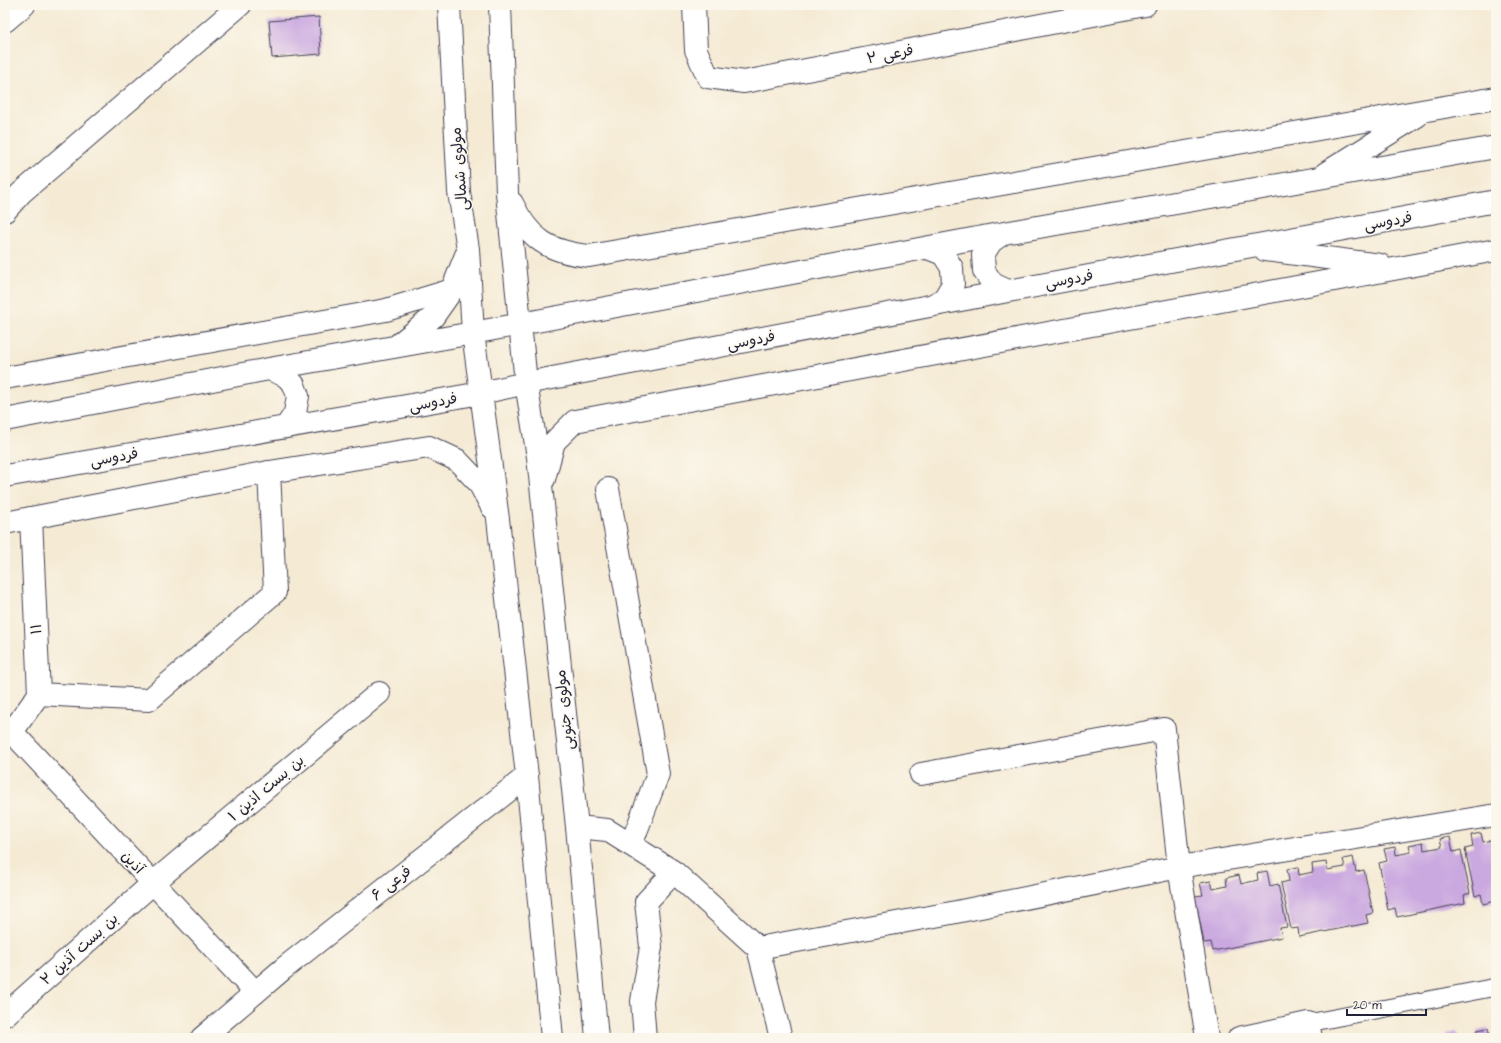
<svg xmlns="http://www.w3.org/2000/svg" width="1501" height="1043" font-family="'Architects Daughter','Playpen Sans Arabic',sans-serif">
<rect width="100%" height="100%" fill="#fbf7ec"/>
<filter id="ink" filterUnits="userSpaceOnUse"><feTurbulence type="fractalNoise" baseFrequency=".025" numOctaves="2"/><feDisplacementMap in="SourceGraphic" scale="8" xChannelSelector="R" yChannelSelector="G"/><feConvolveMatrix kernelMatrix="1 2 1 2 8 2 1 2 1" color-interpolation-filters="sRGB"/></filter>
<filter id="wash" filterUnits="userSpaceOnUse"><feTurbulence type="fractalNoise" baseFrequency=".012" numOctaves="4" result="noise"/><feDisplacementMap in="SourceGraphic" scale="16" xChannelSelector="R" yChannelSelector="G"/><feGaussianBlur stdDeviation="0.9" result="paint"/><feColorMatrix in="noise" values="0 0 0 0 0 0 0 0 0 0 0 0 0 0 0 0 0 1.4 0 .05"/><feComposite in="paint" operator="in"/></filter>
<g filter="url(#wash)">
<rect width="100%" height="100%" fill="#f5ebd5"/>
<g id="blocks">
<!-- building -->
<path fill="#caa8e0" d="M319,17L321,54L272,58L269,21Z
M1481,833L1483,842L1496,839V901L1483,904L1481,894L1475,896L1465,849L1473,847L1471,835Z
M1450,837L1453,852L1461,850L1470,893L1464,895L1465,903L1397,917L1395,908L1388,910L1379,863L1387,861L1384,849L1395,847L1396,855L1411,852L1409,845L1423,842L1424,850L1442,847L1440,839Z
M1353,857L1356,872L1364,870L1373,913L1366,915L1368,923L1299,937L1298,928L1291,929L1281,883L1289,881L1287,869L1298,867L1299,875L1313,872L1312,864L1326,862L1327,870L1345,867L1343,859Z
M1267,871L1270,886L1278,884L1287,927L1280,928L1282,937L1213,951L1211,942L1204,943L1195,896L1203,895L1200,883L1211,881L1213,889L1227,886L1226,878L1239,875L1241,884L1258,880L1257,873Z
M1488,1028L1490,1036L1496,1035V1038H1479L1477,1030Z
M1457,1032L1459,1038H1448L1447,1034Z"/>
</g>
</g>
<g filter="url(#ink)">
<use href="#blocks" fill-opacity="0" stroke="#424052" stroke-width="1"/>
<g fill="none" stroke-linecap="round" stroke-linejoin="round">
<defs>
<path id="pedestrian" d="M1308,1023L1496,987"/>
<path id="minor" d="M694,5L696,50L708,77L744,82L1145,5
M5,21L24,5
M5,211L21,193L240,5
M5,378L386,310L452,290
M608,489L658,774L631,845
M39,694L149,700L275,592L269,472
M12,732L255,992
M5,737L12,732L39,694L31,518
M921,774L1164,729L1179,867L1207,1038
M577,827L607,830L674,872L758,948L946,914L1179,867L1496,815
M758,948L781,1038
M5,1015L153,883L379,693
M202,1038L283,969L527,776
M645,1038L642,1001L651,947L646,902L674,872
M1239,1038L1308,1023L1311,1038"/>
<path id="tertiary" d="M449,5L459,192L468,249L473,333L498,519L527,776L552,1038
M500,5L507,193L526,383L538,457L577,827L597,1038
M1326,173L1417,116
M512,203C529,239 549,252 589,256L1496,98
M1004,233L991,242L983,255L984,271L993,284L1008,291
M928,248L943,254L952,268L953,284L944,299L931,306
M1265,250L1380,265
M399,344L433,317L452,290L466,255
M269,369L286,376L294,385L298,396L295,413L286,427
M5,420L269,369L473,333L1004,233L1496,147
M5,476L481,393L526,383L1008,291L1496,201
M544,479L554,442L575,421L1496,250
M5,523L269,472L429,447L457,460L479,483L492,507"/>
</defs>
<!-- pedestrian casing -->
<use href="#pedestrian" stroke="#424052" stroke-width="19"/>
<!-- minor casing -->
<use href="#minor" stroke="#424052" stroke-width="24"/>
<!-- tertiary casing -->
<use href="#tertiary" stroke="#424052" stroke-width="24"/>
<!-- pedestrian -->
<use href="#pedestrian" stroke="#fff" stroke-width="17"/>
<!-- minor -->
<use href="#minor" stroke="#fff" stroke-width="22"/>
<!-- tertiary -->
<use href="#tertiary" stroke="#fff" stroke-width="22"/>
</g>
</g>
<g text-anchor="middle" stroke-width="3" stroke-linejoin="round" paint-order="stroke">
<!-- street labels -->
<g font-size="15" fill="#22223b" stroke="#fbf7ec">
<text transform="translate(890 54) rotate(-11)" y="5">فرعی ۲</text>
<text transform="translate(459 169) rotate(-95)" y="5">مولوی شمالی</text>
<text transform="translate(1388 221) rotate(-10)" y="5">فردوسی</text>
<text transform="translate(1069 279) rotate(-10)" y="5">فردوسی</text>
<text transform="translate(751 340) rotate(-11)" y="5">فردوسی</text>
<text transform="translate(433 402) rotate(-10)" y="5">فردوسی</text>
<text transform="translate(114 457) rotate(-10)" y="5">فردوسی</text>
<text transform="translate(36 629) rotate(-93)" y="5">۱۱</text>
<text transform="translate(564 710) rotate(-96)" y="5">مولوی جنوبی</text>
<text transform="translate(266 788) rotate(-40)" y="5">بن بست اذین ۱</text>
<text transform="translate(133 862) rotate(47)" y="5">آذین</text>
<text transform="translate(391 883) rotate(-38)" y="5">فرعی ۶</text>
<text transform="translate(79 949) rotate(-42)" y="5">بن بست آذین ۲</text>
</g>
</g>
<!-- margin -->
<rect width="1501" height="1043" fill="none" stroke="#fbf7ec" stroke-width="20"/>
<!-- scale -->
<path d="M1347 1009v6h79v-6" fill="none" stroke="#22223b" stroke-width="2"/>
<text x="1353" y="1009" font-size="12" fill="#22223b" stroke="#fbf7ec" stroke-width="3" paint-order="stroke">20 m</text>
</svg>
